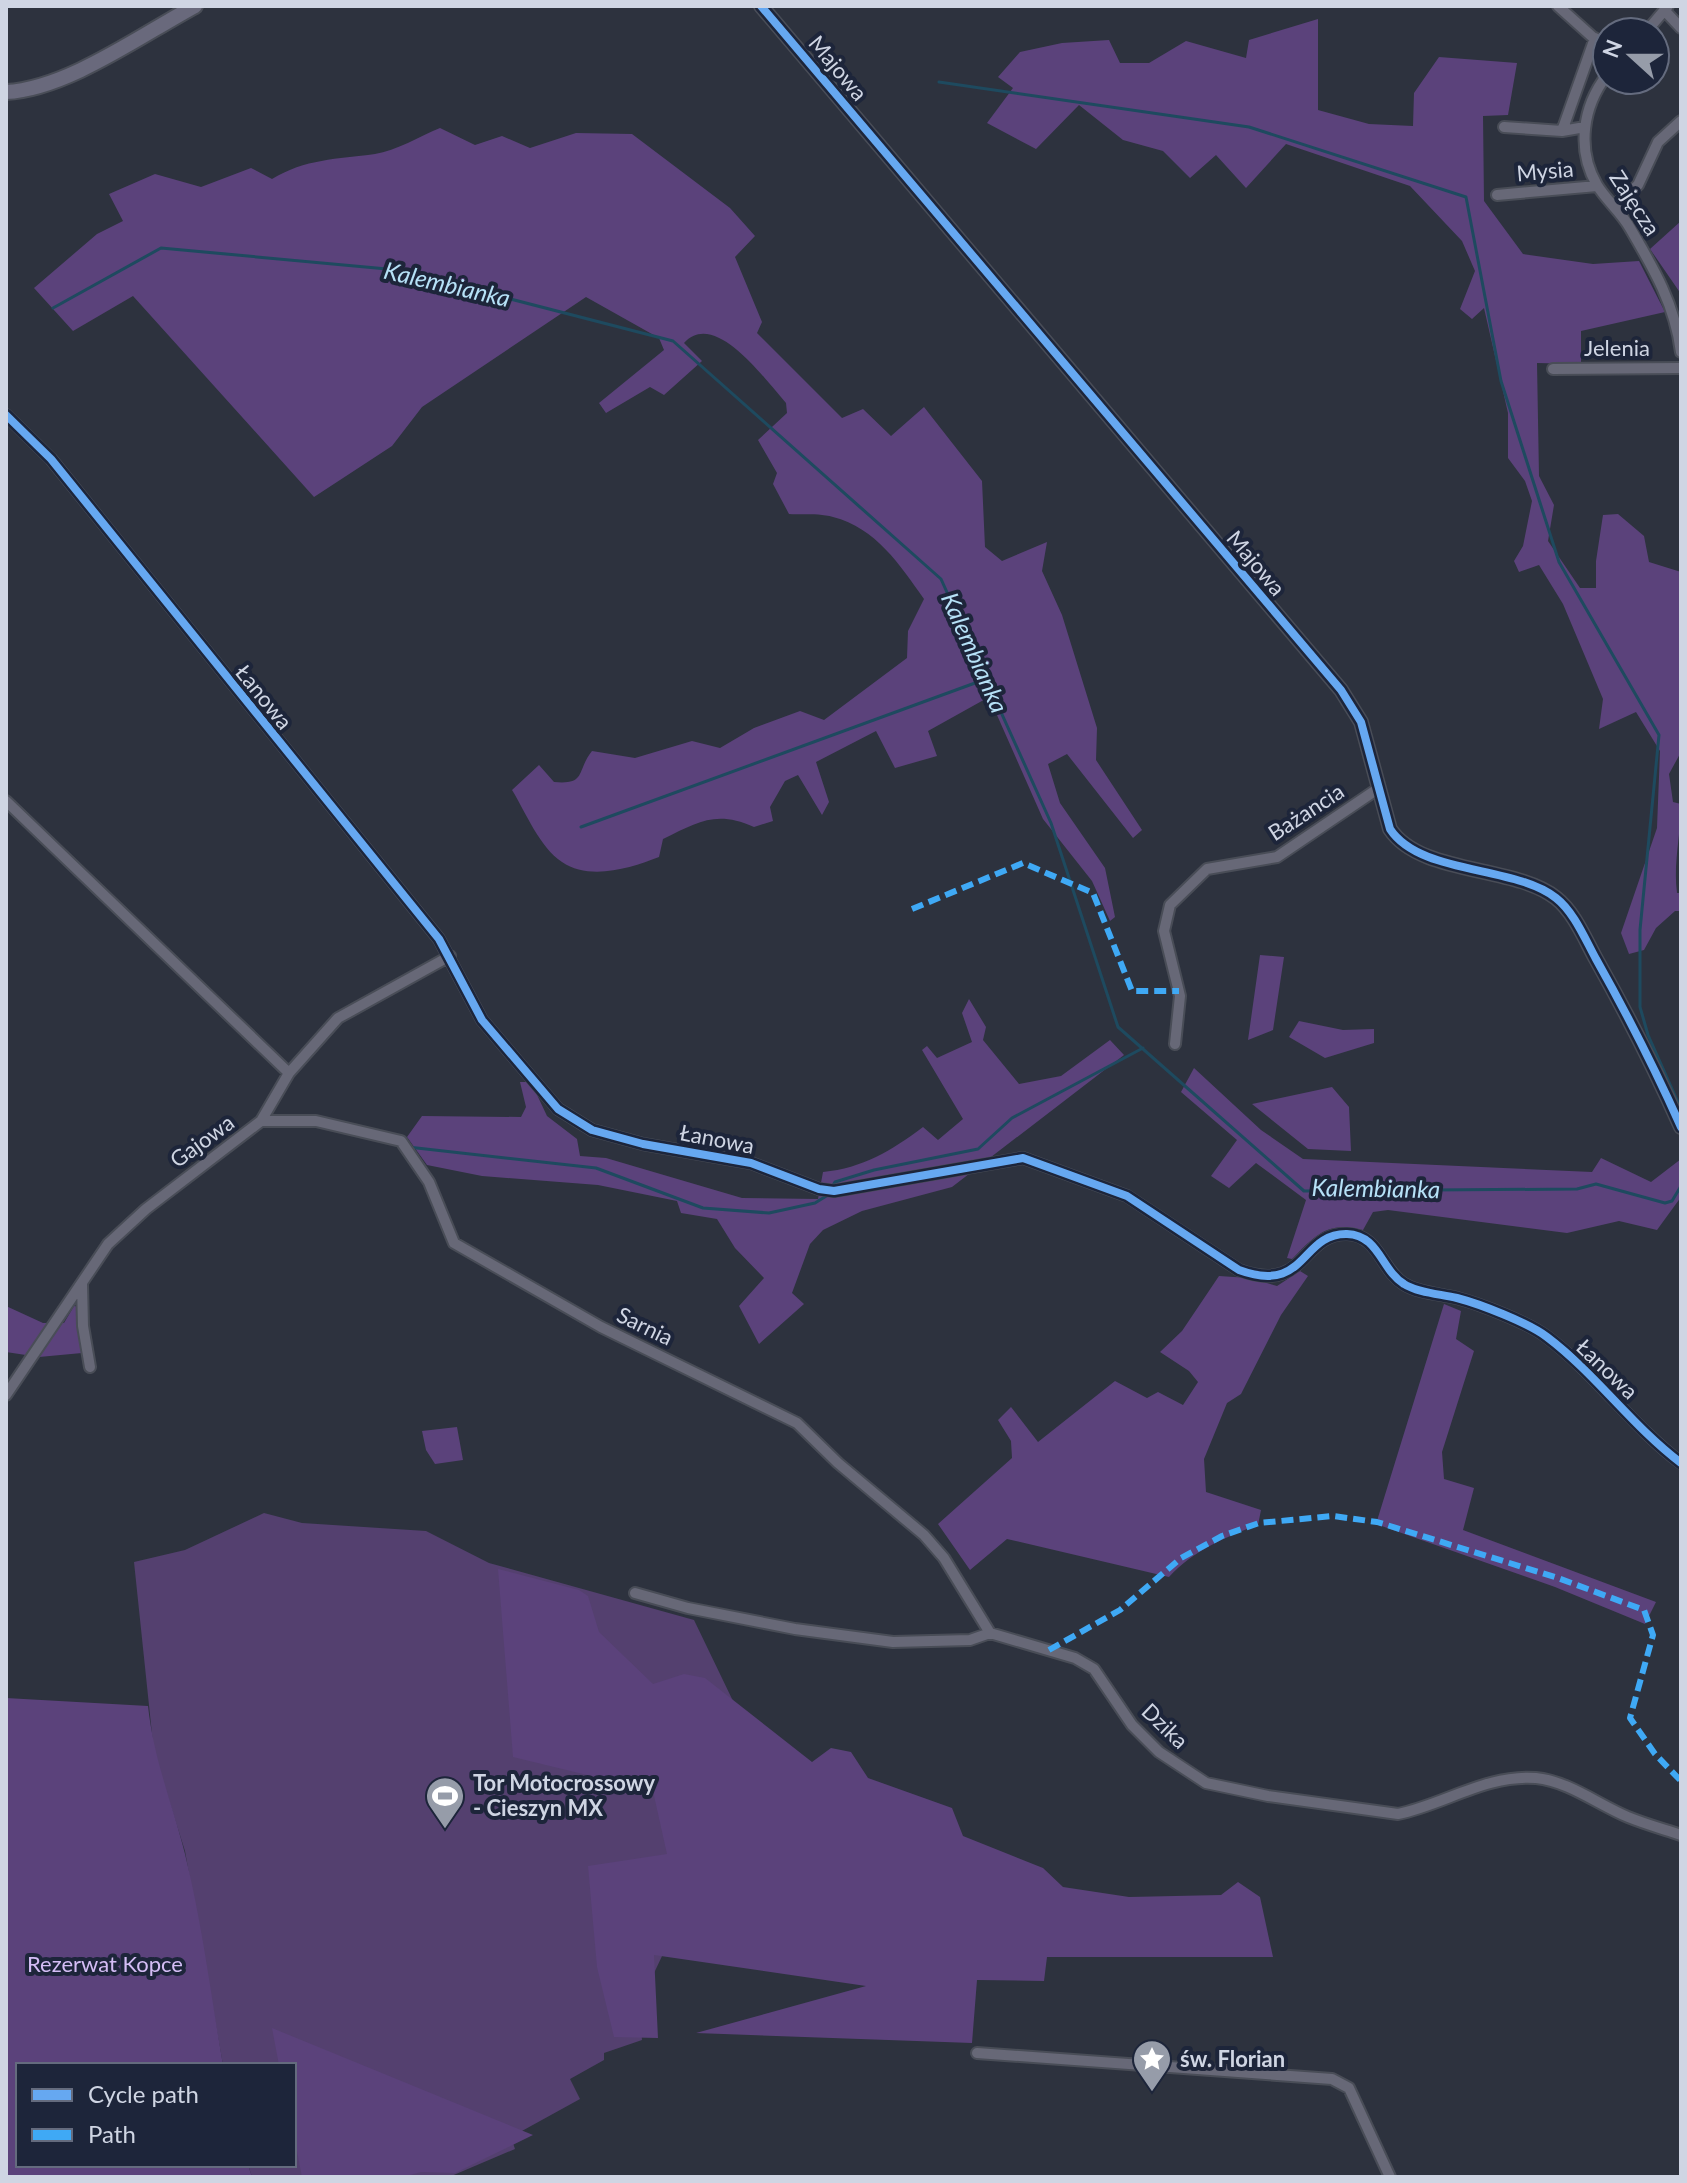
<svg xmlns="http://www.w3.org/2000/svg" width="1687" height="2183" font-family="Lato,sans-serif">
<rect width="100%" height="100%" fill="#2d323e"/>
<!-- green -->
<path fill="#54406f" d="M264,1513L302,1523L426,1531L489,1563L694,1620L746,1728L663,1954L639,2005L642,2040L604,2053V2060L570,2079L580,2099L511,2137L515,2149L449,2177H252L248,2165H294V2065H223L185,1851L154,1753L134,1562L185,1550Z"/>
<!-- forest -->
<path fill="#5b427b" d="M1318,19V110L1369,124L1413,126L1414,93L1439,57L1517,63L1508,115L1483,116L1484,201L1523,254L1593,264L1639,261L1665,312L1581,331V364L1537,363L1539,476L1554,505L1548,541L1580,588H1596V561L1603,515L1618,514L1644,536L1649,562L1681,572V752L1669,774L1673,802L1681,804C1681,835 1673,863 1677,893H1681V911H1675L1656,928L1644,950L1629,954L1621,933L1657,828L1660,751L1636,712L1599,729L1603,699L1563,604L1539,565L1519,572L1514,561L1523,546L1532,501L1525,481L1508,458V413L1484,308L1472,319L1460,309L1475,271L1462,241L1410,186L1286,144L1246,188L1216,155L1190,178L1163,151L1123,140L1079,105L1036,149L987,123L1013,88L998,77L1020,52L1062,43L1109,40L1120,63H1149L1186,41L1246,58L1249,40Z
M440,128L475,145L502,136L530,148L576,133L632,134L730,208L755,236L735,257L762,322L757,333L842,418L863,409L891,436L924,407L982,481L985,547L1002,561L1047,542L1042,571L1062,615L1097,728L1096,760L1142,830L1133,838L1067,754L1048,764L1060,803L1105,868L1115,917L1110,921L1092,881L1043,819L989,697L928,731L937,756L895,768L876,731L816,762L829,802L822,815L798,775L785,781L770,807L773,821L754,827C716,810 698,822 663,839L659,857C631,868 590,881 562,862C540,848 525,811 512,790L539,765L554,782C587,785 576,771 592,751L635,758L692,741L720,748L754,728L800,711L824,720L907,658L908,631L924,599C900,565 876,528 833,517C819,513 802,515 789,514L773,484L777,473L758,440L787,413L786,403C766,381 715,308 684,343L702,361L664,395L650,387L606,413L599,403L664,350L659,338L586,297L422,407L392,446L314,497L133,296L73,331L34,288L97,234L123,221L109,194L155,174L201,187L251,168L272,179C305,159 337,159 375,154C396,151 420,136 440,128Z
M1681,221V294L1650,249Z
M1260,955L1284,957L1273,1030L1248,1040Z
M969,999L986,1027L983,1040L1019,1084L1061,1076L1110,1040L1124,1055L952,1187L862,1211L823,1230L810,1244L792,1293L804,1304L759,1344L739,1306L764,1278L735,1248L717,1219L681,1213L677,1201L598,1185L482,1176L427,1165L407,1137L422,1116L521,1117L526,1107L520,1082H531L547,1116L577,1139L580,1156L606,1158L742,1198L818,1199L823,1172C863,1168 891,1151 923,1127L938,1140L963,1119L922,1050L927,1046L937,1058L972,1042L962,1013Z
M1299,1021L1343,1030L1374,1029V1043L1325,1058L1289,1037Z
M1194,1068L1261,1130L1303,1159L1592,1172L1601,1158L1651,1182L1681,1159V1197L1657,1230L1619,1221L1567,1233L1388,1210L1373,1212L1363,1230C1327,1220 1315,1236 1292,1259L1287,1258L1306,1200L1256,1163L1229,1188L1211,1176L1237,1140L1181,1092Z
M1332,1087L1349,1107L1351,1151L1308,1149L1252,1104Z
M1300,1271L1308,1276L1281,1315L1241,1394L1227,1403L1204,1459L1206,1492L1261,1510L1258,1525C1225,1537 1193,1551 1169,1577L1007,1539L970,1570L938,1524L1012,1458L1011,1441L998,1420L1011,1407L1038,1442L1115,1381L1147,1398L1158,1392L1183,1405L1198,1382L1189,1371L1160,1352L1182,1331L1219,1276L1249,1278L1277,1286Z
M1444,1304L1461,1311L1456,1339L1474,1351L1442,1452L1444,1479L1474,1488L1463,1530L1656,1602L1645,1624L1555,1587L1376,1524Z
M6,1306L43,1323H64L74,1306L80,1307L82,1353L39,1357L6,1352Z
M457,1427L463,1460L435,1464L426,1450L422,1431Z
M498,1569L579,1590L588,1596L599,1632L653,1684L684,1674L705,1678L812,1762L831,1748L851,1752L868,1778L952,1808L963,1836L1043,1868L1063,1887L1129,1897L1221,1895L1238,1882L1260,1897L1273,1957H1047L1044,1981L977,1980L972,2043L696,2033L866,1986L654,1955L658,2038L614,2037L597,1967L588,1866L667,1854L653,1791L513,1757Z
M6,1698L148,1706C154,1761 172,1802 185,1854C202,1923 211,1995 223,2065H18V2165H248L252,2177H6Z
M272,2028L533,2135L455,2173L421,2172L403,2177H302L294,2136V2065H279Z"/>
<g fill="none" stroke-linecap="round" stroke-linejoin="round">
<!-- stream -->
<path stroke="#1e4a5f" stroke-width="3" d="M939,82L1249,127L1466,197L1501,381L1559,562L1659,735L1640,930V1007L1648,1035L1681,1109
M53,308L161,248L398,270L673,341L941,579L1051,823L1118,1027L1304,1191L1577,1189L1596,1184L1665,1203L1672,1201L1681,1186
M581,827L986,679
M408,1147L596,1168L703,1208L769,1213L815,1203L828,1195
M832,1187L835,1182L874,1170L978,1149L1012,1118L1143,1048"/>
<defs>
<path id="minor" d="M1558,6L1607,50
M1665,11L1681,28
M1646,32L1668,6
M1607,75C1583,106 1576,149 1597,185C1606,200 1621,212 1630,228C1654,269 1675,305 1681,352
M1504,127L1562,131L1585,127
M1562,131L1595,38
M1497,195L1597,186
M1615,205L1638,185L1658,142L1681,121
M1553,369L1681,368
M6,415L51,459L439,939L482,1020L558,1109L592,1130L643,1144L751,1163L819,1189L834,1191L1023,1158L1127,1196L1239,1270C1307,1295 1300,1233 1347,1234C1379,1235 1381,1270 1404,1284C1418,1293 1441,1294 1457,1298C1480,1304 1529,1323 1547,1337C1596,1374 1632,1426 1681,1463
M6,801L289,1073
M1175,1044L1180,996L1164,931L1170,905L1207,869L1277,857L1379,788
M261,1121H316L401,1141L429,1182L454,1243L601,1327L797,1423L838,1463L924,1535L944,1558L990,1633
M82,1284L83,1326L90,1367
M6,1395L108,1244L146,1209L261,1121L289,1073L338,1018L450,956
M635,1593L688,1608L795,1629L893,1642L970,1640L990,1633L1075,1658L1094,1669L1132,1725L1159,1752L1206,1783L1268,1796L1398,1814C1443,1805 1487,1774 1536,1778C1568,1781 1599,1805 1628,1817C1645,1824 1663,1829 1681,1835
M977,2053L1332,2079L1349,2088L1390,2177"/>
<path id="tertiary" d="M761,6L1341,690L1361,722L1390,829C1420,875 1514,865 1556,898C1574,912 1585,939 1596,959C1627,1014 1655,1069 1681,1127"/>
<path id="secondary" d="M6,92C67,89 141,35 195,6"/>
</defs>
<!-- minor casing -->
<use href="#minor" stroke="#494d57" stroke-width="14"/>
<!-- tertiary casing -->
<use href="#tertiary" stroke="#494d57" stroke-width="16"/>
<!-- secondary casing -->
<use href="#secondary" stroke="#494d57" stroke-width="18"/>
<!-- minor -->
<use href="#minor" stroke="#676877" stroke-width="10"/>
<!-- tertiary -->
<use href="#tertiary" stroke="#676877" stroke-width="12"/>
<!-- secondary -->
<use href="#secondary" stroke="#69697c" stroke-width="14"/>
<!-- quiet -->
<path stroke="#3fa9f5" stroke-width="6" stroke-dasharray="12 6" stroke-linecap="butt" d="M912,909L1023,863L1093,893L1132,991H1179
M1049,1650L1120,1610L1181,1558L1222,1536L1259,1523L1333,1516L1377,1522L1558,1578L1644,1610L1653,1635L1630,1718L1655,1754L1681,1781"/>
<defs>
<path id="cycleway" d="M761,6L1341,690L1361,722L1390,829C1420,875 1514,865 1556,898C1574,912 1585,939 1596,959C1627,1014 1655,1069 1681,1127
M6,415L51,459L439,939L482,1020L558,1109L592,1130L643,1144L751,1163L819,1189L834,1191L1023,1158L1127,1196L1239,1270C1307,1295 1300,1233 1347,1234C1379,1235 1381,1270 1404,1284C1418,1293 1441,1294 1457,1298C1480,1304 1529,1323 1547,1337C1596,1374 1632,1426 1681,1463"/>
</defs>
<!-- cycleway casing -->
<use href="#cycleway" stroke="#1d253a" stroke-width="13"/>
<!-- cycleway -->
<use href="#cycleway" stroke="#66a8f1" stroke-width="8"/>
</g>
<!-- icons -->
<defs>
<symbol id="stadium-pin" viewBox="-11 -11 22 30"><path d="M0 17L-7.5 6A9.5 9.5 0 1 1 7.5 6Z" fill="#969ca9" stroke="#1d253a"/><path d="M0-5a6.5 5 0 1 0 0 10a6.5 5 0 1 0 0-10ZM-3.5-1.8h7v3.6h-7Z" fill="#fff"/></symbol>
<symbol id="sight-pin" viewBox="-11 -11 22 30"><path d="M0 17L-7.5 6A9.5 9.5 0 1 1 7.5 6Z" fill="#969ca9" stroke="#1d253a"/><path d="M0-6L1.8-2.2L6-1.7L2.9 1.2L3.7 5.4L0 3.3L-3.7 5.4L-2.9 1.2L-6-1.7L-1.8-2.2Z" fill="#fff"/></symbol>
</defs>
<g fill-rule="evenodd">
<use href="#stadium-pin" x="423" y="1774" width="44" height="60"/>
<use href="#sight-pin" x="1130" y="2037" width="44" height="60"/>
</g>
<g text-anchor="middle" stroke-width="8" stroke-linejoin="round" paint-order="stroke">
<!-- street labels -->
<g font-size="22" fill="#cfd5e3" stroke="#1d253a">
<text transform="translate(838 68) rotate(50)" y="8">Majowa</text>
<text transform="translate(1545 171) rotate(-5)" y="8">Mysia</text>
<text transform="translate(1635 203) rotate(57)" y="8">Zajęcza</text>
<text x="1617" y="356">Jelenia</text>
<text transform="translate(1256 563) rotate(50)" y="8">Majowa</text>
<text transform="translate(264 697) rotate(51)" y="8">Łanowa</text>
<text transform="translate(1306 812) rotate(-33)" y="8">Bażancia</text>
<text transform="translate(717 1139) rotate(11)" y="8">Łanowa</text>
<text transform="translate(202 1141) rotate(-36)" y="8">Gajowa</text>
<text transform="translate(645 1326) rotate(26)" y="8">Sarnia</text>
<text transform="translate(1607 1369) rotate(44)" y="8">Łanowa</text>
<text transform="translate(1165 1726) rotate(44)" y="8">Dzika</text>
</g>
<!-- poi labels -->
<g font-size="22" font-weight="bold" fill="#cfd5e3" stroke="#1d253a" text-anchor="start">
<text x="473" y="1791">Tor Motocrossowy<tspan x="473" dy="25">- Cieszyn MX</tspan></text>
<text x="1180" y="2067">św. Florian</text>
</g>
<!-- park labels -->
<g font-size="22" fill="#d4bdf5" stroke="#1d253a">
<text x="105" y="1972">Rezerwat Kopce</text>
</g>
<!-- water labels -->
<g font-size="24" font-style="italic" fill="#b6e1f7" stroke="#1d253a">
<text transform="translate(447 285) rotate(13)" y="8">Kalembianka</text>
<text transform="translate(974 653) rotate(66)" y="8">Kalembianka</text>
<text transform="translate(1376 1189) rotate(1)" y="8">Kalembianka</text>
</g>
</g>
<!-- border -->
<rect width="1687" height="2183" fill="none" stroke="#cfd5e3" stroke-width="16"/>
<!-- legend -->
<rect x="16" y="2063" width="280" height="104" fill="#1d253a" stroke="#646b7e" stroke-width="2"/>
<rect x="32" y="2089" width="40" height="12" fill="#66a8f1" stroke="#646b7e" stroke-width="2"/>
<text x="88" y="2103" font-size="24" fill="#cfd5e3">Cycle path</text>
<rect x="32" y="2129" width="40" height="12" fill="#3fa9f5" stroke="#646b7e" stroke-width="2"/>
<text x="88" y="2143" font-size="24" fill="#cfd5e3">Path</text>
<!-- north arrow -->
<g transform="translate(1631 56) rotate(291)"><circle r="38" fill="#1d253a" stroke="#646b7e" stroke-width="2"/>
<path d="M0-6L14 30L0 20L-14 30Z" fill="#969ca9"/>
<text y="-12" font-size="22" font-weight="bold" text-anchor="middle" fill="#cfd5e3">N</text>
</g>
</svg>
